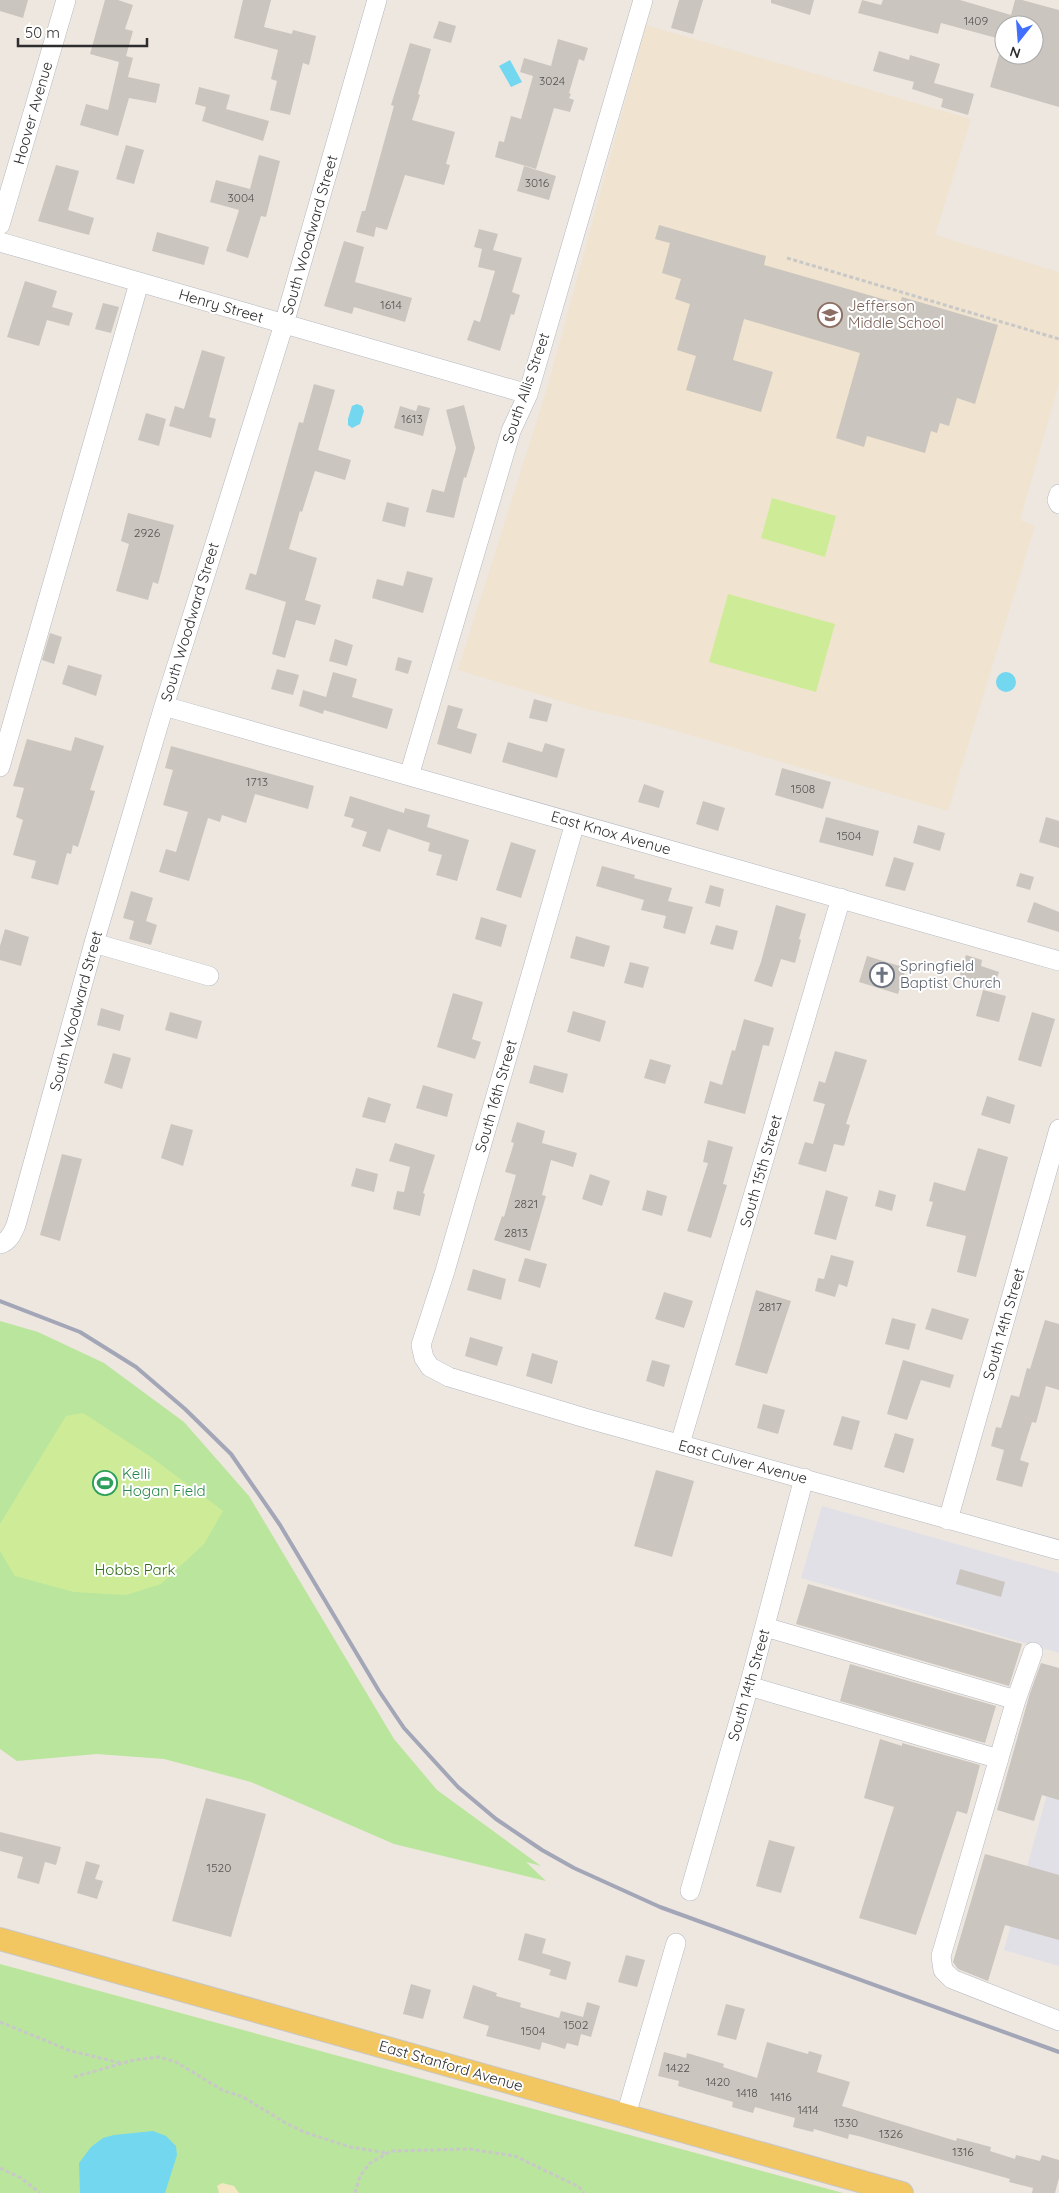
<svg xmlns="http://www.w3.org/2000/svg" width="1059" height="2193" font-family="Quicksand,sans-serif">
<rect width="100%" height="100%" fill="#eee7e0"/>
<!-- industrial -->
<path fill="#e1e0e7" d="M822,1506L1059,1573V1653L801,1578Z
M1059,1751V1966L1004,1950Z"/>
<!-- education -->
<path fill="#f0e3cf" d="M646,25L971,119L935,235L1059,272V383L1020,520L1035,526L948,811L653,724L591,710L458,670L549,382Z"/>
<!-- green -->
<path fill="#bae59c" d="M0,1321L38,1332L104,1363L184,1422L249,1496L394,1739L437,1790L541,1866L526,1862L546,1881L394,1844L251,1782L164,1759L97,1754L17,1761L0,1749Z
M0,1964L843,2193H0Z"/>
<!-- sand -->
<path fill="#f3e8c3" d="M222,2183L234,2186L239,2193H219L217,2186Z"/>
<!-- pitch -->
<path fill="#ceec98" d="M772,498L836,516L825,557L761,538Z
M728,594L835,624L816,692L709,662Z
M83,1413L148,1455L223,1511L204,1544L161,1584L126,1595L74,1592L15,1576L0,1551V1524L66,1416Z"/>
<!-- water -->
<path fill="#73d7f0" d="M510,60L522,82L511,87L499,66Z
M357,404L362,406L364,411L360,424L352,428L348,425V419L352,406Z
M996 682a10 10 0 1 1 20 0a10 10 0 1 1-20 0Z
M153,2131L166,2136L176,2146L177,2155L165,2193H80L79,2163L91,2147L103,2138L114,2135Z"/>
<!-- building -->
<path fill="#cac5be" d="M0,0H28L23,18L0,11Z
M105,0H118L133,5L125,29L133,31L126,56L133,58L128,77L160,84L156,103L129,98L118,136L80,125L86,104L108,110L119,62L90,54Z
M243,0H271L264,27L292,34L293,30L316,36L309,65L303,63L290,115L270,110L277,81L271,79L278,50L234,38Z
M679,0H703L693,34L671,28Z
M771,0H814L810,15L771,3Z
M862,0L881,5L883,0H960L1011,15L1015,0H1022L1059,10V107L990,87L999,55H1034V25H1004V40L941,23L938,34L858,13Z
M439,21L456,26L451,43L433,38Z
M558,39L588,48L584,61L579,59L569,93L571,94L569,98L574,100L570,112L554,108L536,169L495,157L499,141L504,142L511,116L521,119L533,76L520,72L524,58L551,66Z
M410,43L431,49L418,94L420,95L412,120L455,132L446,164L450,165L444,185L405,175L387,230L376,227L374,237L356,232L362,211H365L394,106L391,105Z
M879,51L909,60L910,55L940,64L934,83L974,94L968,115L941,107L943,99L912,89L914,82L873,71Z
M199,87L230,95L226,109L269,121L263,141L202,121L206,107L195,104Z
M126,145L144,150L134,184L116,179Z
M259,155L280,161L266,217L261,216L248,258L226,251L239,210L210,202L216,180L250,189Z
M56,165L79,171L68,210L94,218L89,235L38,221Z
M524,166L556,176L549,200L517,191Z
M659,225L766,256L764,265L900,304L902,297L998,325L975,404L957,398L949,426L940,423L937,433L931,431L925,453L867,436L864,447L836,438L860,353L744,319L733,360L773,372L761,412L686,390L696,356L677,350L690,304L675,299L681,279L662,273L670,243L655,239Z
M479,229L498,234L493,250L522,258L512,292L520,295L514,315L511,314L500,351L467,340L474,320L480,322L495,271L478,267L482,249L474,247Z
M157,232L209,247L204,265L152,251Z
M344,241L364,247L355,282L412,298L405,322L354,307L352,314L324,306Z
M25,281L57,291L52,307L73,313L69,326L47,320L39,346L7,337Z
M103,303L119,307L111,333L95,329Z
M202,350L225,357L209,417L216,419L211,438L169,426L175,406L184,409Z
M314,384L335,390L318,450L351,460L345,480L315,471L302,512L300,511L289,549L317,558L305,600L321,605L315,625L296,620L285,658L272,654L286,602L245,589L250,573L256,575L299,422L303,423Z
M418,405L430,408L423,436L394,428L400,406L416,411Z
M464,405L475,448L466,478L464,477L454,518L426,512L432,489L444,492L456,448L446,410Z
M146,413L166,419L159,446L138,440Z
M387,502L409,508L405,527L382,521Z
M128,513L174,525L158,584L153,582L148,600L116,591L129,544L121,541Z
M407,571L433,578L423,613L372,598L377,579L403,586Z
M50,633L62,637L54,664L42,660Z
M335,639L353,645L347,666L329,661Z
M398,657L412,661L408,674L395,670Z
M68,665L102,675L96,696L62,684Z
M277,669L299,675L293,695L271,689Z
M333,672L357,679L352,697L393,709L387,729L324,710L323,714L299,706L303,690L326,697Z
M534,699L552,704L547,722L529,718Z
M448,705L463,709L457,728L477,734L471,754L437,744Z
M75,737L104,746L90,790L95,791L78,847L73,845L71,854L67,853L58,885L31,878L36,861L13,855L23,820L16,817L24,788L13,786L27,739L71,751Z
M508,742L542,752L545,743L565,749L557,778L502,762Z
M171,746L314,786L308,809L255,794L246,823L222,815L220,822L208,818L189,881L159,872L166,849L176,852L188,812L163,805L173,770L165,768Z
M782,768L831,782L823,809L775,795Z
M644,784L664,791L659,808L638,802Z
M350,796L404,813L405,808L430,815L427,827L469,840L457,881L436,875L442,855L428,851L430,843L388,829L380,852L362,846L367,832L351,827L354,819L344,816Z
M703,801L725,808L718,831L696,824Z
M826,817L879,831L873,856L819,842Z
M1046,817L1059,821V848L1039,842Z
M918,825L945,833L940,851L913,843Z
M511,842L536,850L521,898L496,890Z
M894,857L914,863L905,891L885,886Z
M602,866L635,875L634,878L672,888L668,901L693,907L685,934L663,928L666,916L641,910L644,900L596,886Z
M1020,873L1034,877L1030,890L1016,886Z
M710,885L724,889L720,907L705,903Z
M131,891L153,898L146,921L157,925L151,945L129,939L134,921L123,918Z
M1034,902L1059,912V932L1027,922Z
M776,905L806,914L799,939L801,940L795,963L781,959L772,987L754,981L761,962Z
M481,917L507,925L501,947L475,939Z
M716,925L738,931L733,950L710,944Z
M5,929L29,937L21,966L0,960V946Z
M576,936L610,946L604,967L570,958Z
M966,955L982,960L981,966L999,972L993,989L959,978Z
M867,956L906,968L898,994L859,982Z
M630,962L649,967L643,988L624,983Z
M983,990L1006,996L999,1022L976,1016Z
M453,993L483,1002L472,1039L481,1042L475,1059L437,1047Z
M101,1008L124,1015L120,1031L97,1025Z
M573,1011L606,1021L600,1042L567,1032Z
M170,1012L202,1021L197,1039L165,1030Z
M1032,1012L1055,1019L1041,1067L1018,1060Z
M744,1019L774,1028L769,1046L763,1045L745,1114L704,1103L710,1081L722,1085L732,1050L735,1051Z
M835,1051L867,1060L846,1124L850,1125L844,1146L834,1144L826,1172L798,1164L805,1142L813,1144L825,1104L813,1101L819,1081L825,1083Z
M113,1053L131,1058L122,1089L104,1083Z
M650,1059L671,1065L665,1084L644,1078Z
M534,1065L568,1074L563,1093L529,1083Z
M423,1085L453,1094L447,1117L416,1108Z
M987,1096L1015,1105L1010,1124L981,1115Z
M368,1097L391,1104L385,1123L362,1117Z
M517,1122L545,1131L542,1143L577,1153L573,1167L551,1160L542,1195L546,1196L530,1251L494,1240L502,1216L504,1217L516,1175L505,1172L514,1143L511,1142Z
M171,1124L193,1130L183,1166L161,1158Z
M708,1140L733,1147L723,1184L727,1185L711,1238L687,1231L708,1163L703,1162Z
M395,1143L435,1155L423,1193L425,1194L420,1216L393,1209L397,1191L404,1192L410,1167L389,1161Z
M978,1148L1008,1157L976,1277L957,1272L966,1236L926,1226L933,1202L929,1201L934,1182L965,1191Z
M62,1154L82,1159L60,1241L40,1235Z
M356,1168L378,1174L374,1192L351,1186Z
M590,1174L610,1181L602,1206L582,1199Z
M647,1190L667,1196L662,1216L642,1210Z
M826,1190L848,1197L836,1240L814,1234Z
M879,1190L896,1195L892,1211L875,1206Z
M831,1255L854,1261L847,1287L839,1284L835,1297L815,1291L818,1278L824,1279Z
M525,1258L547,1264L540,1288L518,1281Z
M473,1269L506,1279L501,1300L467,1290Z
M756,1290L791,1301L767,1374L735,1365Z
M664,1292L693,1301L684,1328L655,1319Z
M932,1308L969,1319L962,1340L925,1329Z
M892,1318L916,1324L909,1350L885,1344Z
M1045,1320L1059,1324V1390L1046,1386L1036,1423L1032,1422L1020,1460L1029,1463L1022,1487L996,1480L1004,1450L991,1446L996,1427L1001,1428L1011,1395L1019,1397L1027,1368L1030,1369Z
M470,1337L503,1347L497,1366L465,1356Z
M532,1353L558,1361L552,1384L526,1376Z
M652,1360L670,1365L664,1387L646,1381Z
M903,1360L954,1375L950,1388L921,1380L907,1420L887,1414Z
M763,1404L785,1410L778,1434L757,1428Z
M842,1416L860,1421L852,1450L833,1445Z
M895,1433L914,1439L904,1473L884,1467Z
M656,1470L694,1481L672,1557L634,1546Z
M960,1569L1005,1582L1001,1597L956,1584Z
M808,1584L1022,1644L1009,1686L796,1624Z
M1041,1663L1059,1668V1800L1042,1795L1034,1821L997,1810L1030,1693Z
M850,1664L996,1706L985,1743L840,1701Z
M880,1739L902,1746V1743L980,1765L967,1814L957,1811L916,1935L859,1918L894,1807L864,1798Z
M206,1798L266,1814L231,1937L172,1921Z
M0,1832L61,1847L56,1865L45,1862L39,1884L17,1878L23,1857L0,1851Z
M769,1840L795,1847L781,1893L756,1886Z
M985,1854L1059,1875V1940L1005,1925L988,1981L958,1969L953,1962Z
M86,1861L100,1865L95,1879L103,1881L97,1899L77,1893Z
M525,1933L546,1939L542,1953L571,1962L566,1980L549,1975L551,1970L518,1960Z
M626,1955L645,1960L637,1987L618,1982Z
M411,1984L431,1990L423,2019L403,2014Z
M473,1985L497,1993L496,1996L521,2003L520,2007L559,2018L561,2011L583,2017L587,2002L600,2006L591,2037L581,2034L578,2046L567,2043L565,2049L542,2042L540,2050L486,2036L489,2026L463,2018Z
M726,2004L745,2009L736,2040L717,2035Z
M767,2042L808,2054L809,2051L822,2055L817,2072L850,2082L842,2106L956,2141L957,2138L991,2147L990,2151L1015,2159L1016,2155L1040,2161L1042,2155L1059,2160V2178L1055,2193H1032L1033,2188L1009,2182L1010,2179L858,2136L849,2134L848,2139L814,2129L813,2132L793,2127L795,2118L755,2107L753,2113L732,2107L733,2102L678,2086L679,2081L658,2076L664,2052L686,2058L687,2053L724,2064L723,2067L757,2078Z"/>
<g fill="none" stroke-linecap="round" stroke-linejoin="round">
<defs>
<path id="minor" d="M0,225L66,0
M0,242L528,394
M1059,494L1057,500L1059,504
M164,706L1059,961
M0,767L139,283
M409,776L511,431L528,394L643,0
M575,823L445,1271L421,1345L424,1358L430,1367L449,1377L585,1418L1059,1550
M94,943L209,976
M0,1244C9,1242 13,1232 16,1225L94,943L164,706L284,324L377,0
M680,1444L841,898
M948,1520L1059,1129
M765,1627L1016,1700
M1033,1652L1016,1700L941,1956L943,1970L952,1979L1059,2021
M749,1686L999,1759
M690,1891L749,1686L804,1478
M626,2115L676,1943"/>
<path id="major" d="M0,1939L902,2193"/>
</defs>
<!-- minor casing -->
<use href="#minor" stroke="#b3b7c0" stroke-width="20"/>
<!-- major casing -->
<use href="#major" stroke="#c8c8c8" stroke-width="24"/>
<!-- path -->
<path stroke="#c8c8c8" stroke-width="3" stroke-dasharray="4 2.5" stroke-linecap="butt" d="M787,258L1059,339
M0,2022L71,2051L121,2063
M74,2077L134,2060L159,2057L176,2062L222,2090L243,2097L284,2122L304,2132L350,2147L387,2153
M0,2168L21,2178L40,2193
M355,2193L360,2176L369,2164L391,2151L469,2149L515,2156L579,2187L584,2193"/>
<!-- minor -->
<use href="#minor" stroke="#fff" stroke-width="19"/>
<!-- major -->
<use href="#major" stroke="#f2c661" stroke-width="22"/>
<!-- rail -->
<path stroke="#a2a6b7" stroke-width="4" d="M0,1301L80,1332L136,1367L185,1409L231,1454L280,1525L379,1691L404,1728L458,1787L496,1819L542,1850L574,1868L660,1907L1059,2052"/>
</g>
<!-- icons -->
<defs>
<symbol id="school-ring" viewBox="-11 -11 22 22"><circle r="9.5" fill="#fff" stroke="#8d6e63" stroke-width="1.5"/><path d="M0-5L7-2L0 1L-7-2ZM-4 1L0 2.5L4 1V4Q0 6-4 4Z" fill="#8d6e63"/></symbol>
<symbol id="church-ring" viewBox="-11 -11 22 22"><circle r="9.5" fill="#fff" stroke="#6b7280" stroke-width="1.5"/><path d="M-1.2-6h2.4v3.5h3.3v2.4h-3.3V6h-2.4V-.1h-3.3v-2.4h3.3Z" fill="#6b7280"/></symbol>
<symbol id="stadium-ring" viewBox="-11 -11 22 22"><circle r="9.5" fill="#fff" stroke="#2e9e5b" stroke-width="1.5"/><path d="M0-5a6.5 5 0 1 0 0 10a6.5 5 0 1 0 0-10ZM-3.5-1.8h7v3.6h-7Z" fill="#2e9e5b"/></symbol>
</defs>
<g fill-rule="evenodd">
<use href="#school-ring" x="816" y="301" width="28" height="28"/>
<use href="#church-ring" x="868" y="961" width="28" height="28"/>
<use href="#stadium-ring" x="91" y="1469" width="28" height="28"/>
</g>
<g text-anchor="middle" stroke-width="4" stroke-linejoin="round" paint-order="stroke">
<!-- number labels -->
<g font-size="12" fill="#545351">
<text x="976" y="25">1409</text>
<text x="552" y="85">3024</text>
<text x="537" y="187">3016</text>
<text x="241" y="202">3004</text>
<text x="391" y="309">1614</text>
<text x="412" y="423">1613</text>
<text x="147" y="537">2926</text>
<text x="257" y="786">1713</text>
<text x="803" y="793">1508</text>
<text x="849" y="840">1504</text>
<text x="526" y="1208">2821</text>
<text x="516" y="1237">2813</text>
<text x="770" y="1311">2817</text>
<text x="219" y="1872">1520</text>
<text x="576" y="2029">1502</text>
<text x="533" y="2035">1504</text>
<text x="678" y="2072">1422</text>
<text x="718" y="2086">1420</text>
<text x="747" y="2097">1418</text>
<text x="781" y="2101">1416</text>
<text x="808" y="2114">1414</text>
<text x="846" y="2127">1330</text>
<text x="891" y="2138">1326</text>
<text x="963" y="2156">1316</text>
</g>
<!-- street labels -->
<g font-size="15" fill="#2d2d2d" stroke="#fff">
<text transform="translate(33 113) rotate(-74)" y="5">Hoover Avenue</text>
<text transform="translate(310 235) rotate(-74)" y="5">South Woodward Street</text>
<text transform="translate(221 306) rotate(16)" y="5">Henry Street</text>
<text transform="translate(526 388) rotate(-71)" y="5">South Allis Street</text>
<text transform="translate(190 622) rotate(-73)" y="5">South Woodward Street</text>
<text transform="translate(611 833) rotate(16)" y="5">East Knox Avenue</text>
<text transform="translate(76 1011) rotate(-75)" y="5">South Woodward Street</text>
<text transform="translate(496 1096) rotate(-74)" y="5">South 16th Street</text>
<text transform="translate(761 1171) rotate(-74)" y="5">South 15th Street</text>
<text transform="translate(1004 1324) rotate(-74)" y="5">South 14th Street</text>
<text transform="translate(743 1462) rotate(15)" y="5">East Culver Avenue</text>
<text transform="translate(749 1685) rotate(-74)" y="5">South 14th Street</text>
<text transform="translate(451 2066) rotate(16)" y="5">East Stanford Avenue</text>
</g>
<!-- education labels -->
<g font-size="15" fill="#785e54" stroke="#fff" text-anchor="start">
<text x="848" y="311">Jefferson<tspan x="848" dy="17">Middle School</tspan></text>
</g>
<!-- worship labels -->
<g font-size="15" fill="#5b616d" stroke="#fff" text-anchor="start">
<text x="900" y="971">Springfield<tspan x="900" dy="17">Baptist Church</tspan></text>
</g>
<!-- leisure labels -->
<g font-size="15" fill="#27864d" stroke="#fff" text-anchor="start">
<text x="122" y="1479">Kelli<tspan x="122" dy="17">Hogan Field</tspan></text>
</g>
<!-- park labels -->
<g font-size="15" fill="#316d1a" stroke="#fff">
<text x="135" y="1575">Hobbs Park</text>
</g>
</g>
<!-- north arrow -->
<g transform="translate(1019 40) rotate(197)"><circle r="24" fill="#ffffff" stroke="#ababab"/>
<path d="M0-4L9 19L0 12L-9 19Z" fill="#3f6ffc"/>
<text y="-8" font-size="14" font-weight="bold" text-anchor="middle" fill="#2d2d2d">N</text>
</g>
<!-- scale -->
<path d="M18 38v8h129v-8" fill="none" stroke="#2d2d2d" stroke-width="2.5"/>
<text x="25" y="38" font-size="15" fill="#2d2d2d" stroke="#ffffff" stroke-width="4" paint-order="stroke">50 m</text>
</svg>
